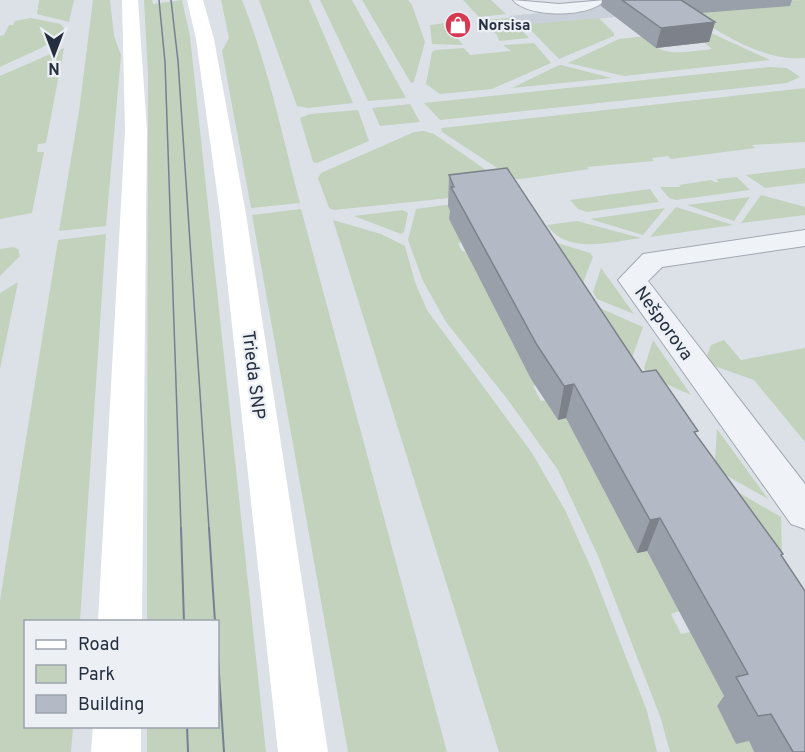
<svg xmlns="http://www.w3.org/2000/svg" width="805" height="752" font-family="Overpass,sans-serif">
<rect width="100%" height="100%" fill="#dce1e8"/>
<!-- built -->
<path fill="#cad0da" d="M605,0L680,10L521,27L509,16L591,8Z"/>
<!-- green -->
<path fill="#c2d2bd" d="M39,0H74L69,22L37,14Z
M93,0H110L114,36L121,55L106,226L59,231L79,111Z
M144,0H152L153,4L182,0L190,36L266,752H147V727L218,726V622L147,621L148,75Z
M221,0H242C268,65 282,135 300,203L251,208L222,51L229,38Z
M259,0H309L353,103L308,108L297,106Z
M320,0H352L406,98L368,101Z
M362,0H408L412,5L425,42L414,82L411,83Z
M463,0H491L506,14L479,17Z
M805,0V58C762,63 708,26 674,2Z
M31,18L61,24L66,32L41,48L0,67V36L4,35L9,25H13L15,21Z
M510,18L529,38L499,41L497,35L481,20Z
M599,18L614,33V36L559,59L522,21H529L533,24Z
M445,23L443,25L449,34H454L463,45L432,44L430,25Z
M698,27L770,60L624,76L568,63L619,39L646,36C660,60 687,51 712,49L705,43L709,42L702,37Z
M534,43L551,63L492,89L440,94L426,84L432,52L435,50L464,48L470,55L511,51L503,45Z
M64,48L46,143L38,144L37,152H44L32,213L0,219V76Z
M561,65L612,78L512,88L557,66Z
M769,67L787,68L800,77L787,83L440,120L424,103Z
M805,88V142L752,145L755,148L671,159L668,156L652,158L654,161L587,167L589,169L521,179H514L442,132L441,128Z
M410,104L420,122L380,126L372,108Z
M358,110L369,141L317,163L313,162L300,118L310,114Z
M424,131L434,134L512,188L507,192L334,210L329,208L318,178L321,173L414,132Z
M805,168V183L765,188L746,175Z
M737,177L750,190L676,200L669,198L660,187H681L679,185L711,180L714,182H719L716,179Z
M650,189L659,202L587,212L578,209L570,200Z
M761,195L805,207V215L741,223Z
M512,196L451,208L449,219L455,230L462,229L468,242L458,243L462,251L467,252L479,278L486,277C502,321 514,346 542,384L533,386L541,401L550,400L571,417L637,553L647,551L679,611L671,614L681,634L690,632L728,703L717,706L736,743L749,741L754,752H670L661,719L598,556L558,470L508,400L446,322L423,281L408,240L416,209Z
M750,197L734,221L687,205Z
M676,207L733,225L650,237Z
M665,208L643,235L590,219Z
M301,209L447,752H348L252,215Z
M403,210L408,213L404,232L401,234L354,216Z
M333,220L381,234L405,246L415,282L427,310L532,453L565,510L592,570L647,711L657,752H499Z
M577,221L641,238C610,242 567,255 547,225Z
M106,234L80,621L26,622V726L73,727L71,752H0V600L58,240Z
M544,239L590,253L593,257L579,293Z
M13,247L18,249L20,256L0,276V249Z
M601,268L634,314L597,299L593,292Z
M18,282L0,369V293Z
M584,301L643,327L628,369Z
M653,340L691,395L648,376L644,368Z
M724,340L741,360L805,348V442L754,380L711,365L707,355L711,345Z
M717,429L768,499L722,473L715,461Z
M712,477L781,517L783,586Z"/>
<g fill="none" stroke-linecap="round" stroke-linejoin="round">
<defs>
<path id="street" d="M513,0L559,4L605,0C591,18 527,18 513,0Z
M805,230V246L662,267L648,281L805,484V529L791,524L618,280L643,254Z"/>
</defs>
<!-- street casing -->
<use href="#street" stroke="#a1a8b2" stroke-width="2"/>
<!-- street -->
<use href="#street" fill="#eff2f6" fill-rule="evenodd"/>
<!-- secondary -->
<path fill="#fff" fill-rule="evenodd" d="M122,0H138L147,131L142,622H98L125,131Z
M187,0H203L214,39L246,214L328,752H278L220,214L196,39Z
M93,726H141V752H91Z"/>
<!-- tram-far1 -->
<path stroke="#758092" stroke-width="1.5" d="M159,0L165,62L181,529
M171,0L178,61L209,529"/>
<!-- tram -->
<path stroke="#758092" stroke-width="2" d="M181,528L184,622
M209,528L215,622
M218,658L224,752
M187,726L188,752"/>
</g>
<!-- wall -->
<path fill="#9aa0a9" d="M602,0H792L790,6L701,13L715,22L709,42L656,48L601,6Z
M449,175L642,372L696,435L783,554L781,556L805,752H754L749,741L736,744L717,706L724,696L647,551L637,553L566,418L558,420L531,379L449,219L450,211L448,206Z"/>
<!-- shaded-wall -->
<path fill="#7d828a" d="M715,22L709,42L656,48L661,28Z
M574,384L566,418L558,420L564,386Z
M660,518L647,551L637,553L650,520Z"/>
<!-- building -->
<path fill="#b3bac5" stroke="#7d828a" stroke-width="1.5" d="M622,0H681L715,22L661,28Z
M507,168L642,372L656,370L698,431L694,432L783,554L781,555L805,591V752H793L771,714L758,716L736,677L748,674L660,518L650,520L574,384L564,386L537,345L451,187H454L449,175Z"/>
<!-- icons -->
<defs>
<symbol id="shop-disc" viewBox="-11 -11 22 22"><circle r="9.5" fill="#d73750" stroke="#ecf0f5"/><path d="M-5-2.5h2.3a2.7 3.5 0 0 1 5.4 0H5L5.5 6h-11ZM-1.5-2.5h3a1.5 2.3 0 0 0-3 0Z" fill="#fff"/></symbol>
</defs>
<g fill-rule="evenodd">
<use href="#shop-disc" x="443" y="10" width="30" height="30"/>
</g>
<g text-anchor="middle" stroke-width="4.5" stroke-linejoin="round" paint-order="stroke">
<!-- far-poi labels -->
<g font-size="15" font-weight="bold" fill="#252f3f" stroke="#ecf0f5" text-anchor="start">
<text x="478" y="30">Norsisa</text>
</g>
<!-- street labels -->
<g font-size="18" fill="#252f3f" stroke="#ecf0f5">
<text transform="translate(664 323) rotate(54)" y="6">Nešporova</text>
<text transform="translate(254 375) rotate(83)" y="6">Trieda SNP</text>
</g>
</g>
<!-- legend -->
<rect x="24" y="620" width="195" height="108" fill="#ecf0f5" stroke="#9ca3ac" stroke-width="1.5"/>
<rect x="36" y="640" width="30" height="9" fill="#ffffff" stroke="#9ca3ac" stroke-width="1.5"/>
<text x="78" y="650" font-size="18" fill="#252f3f">Road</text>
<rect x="36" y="665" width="30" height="18" fill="#c2d2bd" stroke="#9ca3ac" stroke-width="1.5"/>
<text x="78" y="680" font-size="18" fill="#252f3f">Park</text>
<rect x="36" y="695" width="30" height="18" fill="#b3bac5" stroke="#9ca3ac" stroke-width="1.5"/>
<text x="78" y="710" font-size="18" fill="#252f3f">Building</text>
<!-- north arrow -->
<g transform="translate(54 54) rotate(180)" stroke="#ecf0f5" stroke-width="4.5" paint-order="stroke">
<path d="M0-4.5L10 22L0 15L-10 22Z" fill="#252f3f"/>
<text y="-9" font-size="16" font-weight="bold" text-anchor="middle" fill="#252f3f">N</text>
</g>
</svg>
